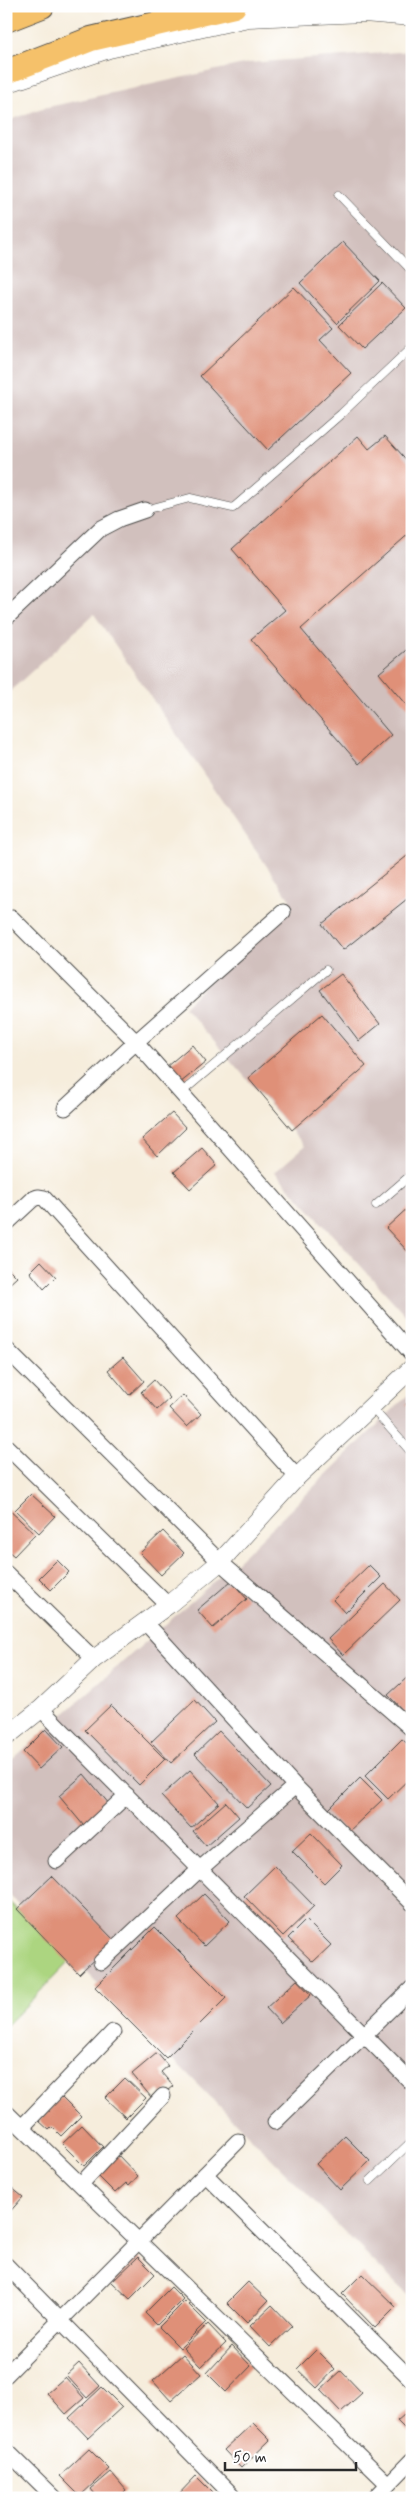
<svg xmlns="http://www.w3.org/2000/svg" width="418" height="2504" font-family="Mynerve,sans-serif">
<rect width="100%" height="100%" fill="#fff"/>
<filter id="ink" filterUnits="userSpaceOnUse"><feTurbulence type="fractalNoise" baseFrequency=".02" numOctaves="2"/><feDisplacementMap in="SourceGraphic" scale="10" xChannelSelector="R" yChannelSelector="G"/><feConvolveMatrix kernelMatrix="1 2 1 2 8 2 1 2 1" color-interpolation-filters="sRGB"/></filter>
<filter id="wash" filterUnits="userSpaceOnUse"><feTurbulence type="fractalNoise" baseFrequency=".0096" numOctaves="4" result="noise"/><feDisplacementMap in="SourceGraphic" scale="20" xChannelSelector="R" yChannelSelector="G"/><feGaussianBlur stdDeviation="1.12" result="paint"/><feColorMatrix in="noise" values="0 0 0 0 0 0 0 0 0 0 0 0 0 0 0 0 0 1.4 0 .05"/><feComposite in="paint" operator="in"/></filter>
<g filter="url(#wash)">
<rect width="100%" height="100%" fill="#f6eddc"/>
<!-- industrial -->
<path fill="#d1c0bd" d="M412,51V1322L275,1172L305,1146L184,1007L290,900L94,614L6,695V122L39,109L248,63Z
M412,1391V2300L6,1891V1765L244,1555Z"/>
<!-- green -->
<path fill="#acd580" stroke="#6c8056" d="M6,1899L71,1960L6,2026Z"/>
<g id="blocks">
<!-- building -->
<path fill="#df9078" d="M343,242L380,281L337,323L300,283Z
M382,283L406,308L362,349L339,325Z
M294,287L333,328L320,340L351,373L268,450L200,376Z
M358,436L369,449L385,436L412,466V531L301,629L391,735L359,764L251,639L285,610L232,549Z
M412,645V712L379,673Z
M412,852V895L343,950L322,924Z
M341,974L380,1024L359,1041L320,990Z
M322,1014L366,1066L292,1130L248,1078Z
M192,1045L206,1062L180,1083L166,1067Z
M172,1113L186,1128L157,1156L142,1139Z
M202,1148L217,1165L190,1189L174,1172Z
M6,1202L16,1212L6,1221Z
M412,1204V1256L386,1228Z
M41,1261L56,1277L44,1289L30,1272Z
M6,1266L17,1277L6,1287Z
M123,1357L144,1381L129,1395L108,1370Z
M154,1380L170,1398L157,1410L141,1392Z
M183,1395L201,1414L187,1427L169,1408Z
M412,1399V1410L406,1404Z
M31,1494L55,1516L39,1533L15,1510Z
M6,1507L35,1534L14,1556L6,1549Z
M163,1531L184,1553L161,1575L140,1553Z
M57,1560L69,1572L51,1590L39,1578Z
M369,1565L381,1577L345,1613L333,1600Z
M231,1581L247,1599L213,1628L197,1610Z
M385,1584L400,1600L343,1655L328,1639Z
M412,1673V1720L388,1695Z
M195,1700L215,1722L171,1763L151,1742Z
M111,1705L165,1759L139,1785L85,1730Z
M46,1729L63,1747L39,1769L23,1752Z
M219,1731L271,1786L247,1808L195,1754Z
M402,1739L412,1748V1776L388,1799L365,1776Z
M190,1770L219,1803L191,1828L161,1796Z
M84,1774L110,1805L84,1826L59,1796Z
M360,1778L382,1800L347,1833L326,1812Z
M226,1802L239,1817L206,1846L193,1831Z
M311,1833L342,1865L324,1883L292,1851Z
M275,1866L314,1906L283,1936L244,1896Z
M52,1876L114,1940L79,1974L17,1909Z
M204,1894L230,1921L204,1946L178,1919Z
M306,1920L331,1945L313,1962L288,1938Z
M155,1927L226,1998L166,2058L95,1987Z
M297,1980L311,1995L280,2023L266,2008Z
M157,2053L168,2066L161,2072L173,2086L162,2095L159,2090L151,2097L132,2074Z
M125,2078L146,2098L126,2118L105,2098Z
M61,2096L81,2116L61,2136L52,2127L49,2130L39,2121Z
M82,2125L103,2147L84,2166L62,2144Z
M345,2136L370,2161L340,2190L316,2164Z
M117,2154L138,2176L129,2186L126,2183L115,2193L96,2174Z
M6,2183L23,2197L6,2216Z
M138,2257L155,2274L130,2299L112,2282Z
M362,2274L396,2307L375,2328L342,2294Z
M248,2282L268,2301L247,2323L227,2303Z
M171,2287L183,2299L157,2325L145,2313Z
M185,2301L206,2322L180,2348L159,2327Z
M272,2305L292,2326L270,2347L250,2326Z
M208,2324L226,2343L201,2367L183,2348Z
M232,2346L251,2366L226,2392L207,2373Z
M316,2350L335,2369L317,2388L297,2369Z
M183,2354L201,2374L171,2401L153,2381Z
M79,2363L100,2386L87,2398L66,2375Z
M341,2371L362,2393L341,2412L320,2390Z
M65,2377L84,2398L66,2414L47,2393Z
M102,2387L122,2407L88,2438L69,2418Z
M412,2408V2434L411,2435L397,2421Z
M253,2423L270,2440L241,2468L224,2450Z
M89,2449L109,2469L80,2496L60,2476Z
M111,2472L126,2490L118,2498H98L91,2489Z
M196,2476L216,2496L215,2498H175Z
M393,2492L399,2498H387Z"/>
</g>
</g>
<g filter="url(#ink)">
<use href="#blocks" fill-opacity="0" stroke="#494846" stroke-width="1"/>
<g fill="none" stroke-linecap="round" stroke-linejoin="round">
<defs>
<path id="service" d="M339,195L412,271
M145,510L190,498L233,508L341,414L412,347
M181,1093L326,970
M376,1205L412,1174
M371,1407L412,1453
M370,2181L412,2141"/>
<path id="minor" d="M6,618L100,529L119,519L145,510
M283,912L136,1042L412,1354
M12,918L136,1042L65,1108
M6,1224L33,1199L38,1197L44,1198L297,1477
M6,1349L220,1562L412,1729
M6,1446L168,1605
M6,1573L94,1659
M145,1622L295,1786L412,1903
M41,1709L412,2083
M56,1861L127,1795
M101,1962L200,1869L295,1786
M6,2112L388,2484
M275,2122L412,1988
M22,2127L113,2032
M205,2174L412,2380
M81,2184L163,2096
M6,2265L235,2498
M6,2375L238,2141
M6,2450L55,2498
M375,2498L412,2460"/>
<path id="tertiary" d="M6,84L109,49L248,18L364,13L412,17
M6,1737L41,1709L94,1659L168,1605L220,1562L297,1477L412,1368"/>
<path id="trunk" d="M6,20L42,6
M6,72L91,39L234,6"/>
</defs>
<!-- service casing -->
<use href="#service" stroke="#494846" stroke-width="9"/>
<!-- minor casing -->
<use href="#minor" stroke="#494846" stroke-width="17"/>
<!-- tertiary casing -->
<use href="#tertiary" stroke="#494846" stroke-width="19"/>
<!-- trunk casing -->
<use href="#trunk" stroke="#494846" stroke-width="26"/>
<!-- service -->
<use href="#service" stroke="#fff" stroke-width="8"/>
<!-- minor -->
<use href="#minor" stroke="#fff" stroke-width="15"/>
<!-- tertiary -->
<use href="#tertiary" stroke="#fff" stroke-width="18"/>
<!-- trunk -->
<use href="#trunk" stroke="#f5c16b" stroke-width="24"/>
</g>
</g>
<!-- margin -->
<rect width="418" height="2504" fill="none" stroke="#fff" stroke-width="25"/>
<!-- scale -->
<path d="M225 2462v8h131v-8" fill="none" stroke="#2b2b2b" stroke-width="2.5"/>
<text x="233" y="2462" font-size="15" fill="#2b2b2b" stroke="#ffffff" stroke-width="4" paint-order="stroke">50 m</text>
</svg>
